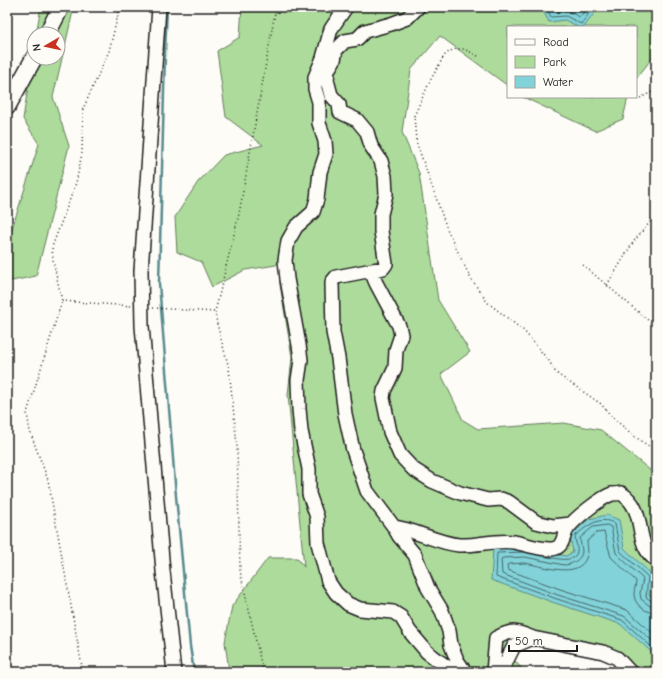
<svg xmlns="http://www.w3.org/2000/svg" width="663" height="679" font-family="'Comic Neue',sans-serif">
<rect width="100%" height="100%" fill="#fdfcf7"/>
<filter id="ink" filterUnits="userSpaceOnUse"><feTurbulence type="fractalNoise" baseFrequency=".025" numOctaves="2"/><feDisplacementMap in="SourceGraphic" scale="8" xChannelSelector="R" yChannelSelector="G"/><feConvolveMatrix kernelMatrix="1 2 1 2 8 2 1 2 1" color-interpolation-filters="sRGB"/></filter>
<g filter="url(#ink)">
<!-- green -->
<path fill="#addb9b" stroke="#647c5c" d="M41,7H74L53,97L69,146L36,276L7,282V244L39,144L23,119L34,49V58H58V34H36Z
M242,7H656V53L636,79V27H508V86L440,36L411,70L402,132L419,173L438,300L470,352L441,374L463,420L478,429L564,423L601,430L656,475V672H621L612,659L534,645L517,651L513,659L525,672H230L229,671L225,642L232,606L268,558H297L304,567L288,395L292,357L280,285L279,260L276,265L245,270L212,287L201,262L177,252L175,217L198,182L224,155L263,145L226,117L217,51L240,37Z
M523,97H628L623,119L595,131Z"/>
<!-- water -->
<path fill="#82d3d9" stroke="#598a8d" d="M541,7H599L584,27H578L565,20L549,22Z
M607,515L619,520L624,548L653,576L649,595L656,599V656L620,624L555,603L491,580L493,549L525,548L566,556L573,552L570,536L589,519Z"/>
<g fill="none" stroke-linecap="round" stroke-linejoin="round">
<!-- shore -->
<path stroke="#456568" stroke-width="1" d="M546,7L551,17L566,16L581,24L594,7
M551,7L555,12L567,11L580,17L588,7
M525,552L497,553L496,577L557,599L622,620L656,651
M547,557C555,558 574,564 577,552C578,548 575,541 575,536C586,527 600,514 615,524L620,551L648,577L646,597L653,602H656
M656,607L650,606L641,599L640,593L643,579L616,553L611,527L607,525L593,527L580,538C580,543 582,547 582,552C581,560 571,565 564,565L525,557L503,558L501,559L502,574L558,595L624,616L656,644
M656,613C646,613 634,605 634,594C634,590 636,585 636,581L611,557L604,532L596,533L587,541C587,546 589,551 587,556C579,581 542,565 524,563C519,563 514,564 509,564L507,565L508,570L560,589L627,610L656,636"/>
<!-- stream -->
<path stroke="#598a8d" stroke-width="2.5" d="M167,7L165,53L159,283L176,496L190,646L194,672"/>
<defs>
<path id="minor" d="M159,7L141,271L142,326L163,571L174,672
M346,7L331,29L323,58L315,77V89L319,102V123L325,141L326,154L320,172L317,199L313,212L296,227L288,241L285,260L287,279L299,345L301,360L298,380L299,409L301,431L309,469V494L317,517L318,543L328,581L336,593L348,604L360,609L393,612L401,617L410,632L427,652L451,670L456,672
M418,7L407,18L391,24L365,31L357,39L345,41L336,50L334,60L328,70L327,80L331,95L339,104L340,112L357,120L367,132L371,146L381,161L385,176L386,194L381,214V231L386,264L383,268L336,277L332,282L333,332L338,358L345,414L353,450L367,491L394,527C416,530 437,543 459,545C478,546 496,539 514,542C525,544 547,552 556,548C564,545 563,534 568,528C574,519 602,497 612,494C615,494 618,494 621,493C627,497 632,502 635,509C643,526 638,548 656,560
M371,271L376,283L399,326L401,335L396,350L395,368L384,391L383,398L390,432L400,455L413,469L432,481L460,493L488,500L501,499L509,502L536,522L553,526L571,524
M394,527L399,536L415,555L428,588L442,611L449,631L451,645L457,660L465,672
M493,672L496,638C513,629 516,631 533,638
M501,672L514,646L533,638L603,652L617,658L630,672"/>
<path id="major" d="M47,34L61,7
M7,107L34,58"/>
</defs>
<!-- minor casing -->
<use href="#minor" stroke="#1c1c1c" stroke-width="16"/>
<!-- major casing -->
<use href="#major" stroke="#1c1c1c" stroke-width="19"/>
<!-- path -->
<path stroke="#1c1c1c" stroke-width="1.5" stroke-dasharray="1 3" stroke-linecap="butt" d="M478,56L464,49H456L450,51L444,56L430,81L414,116L416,141L447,229L470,277L487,302L524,331L549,361L556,373L601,404L612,417L634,436L656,451
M640,98L652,92H656
M583,265L656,327
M607,285L634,241L656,215
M62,301L132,306
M153,308L215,312
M83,672L48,480L30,432L27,413L62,301L53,260L52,247L76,183L82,153L83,109L109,51L120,7
M263,672L240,571L237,445L229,368L217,324L215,312L239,214L276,7"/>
<!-- minor -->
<use href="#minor" stroke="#fdfcf7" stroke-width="13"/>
<!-- major -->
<use href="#major" stroke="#fdfcf7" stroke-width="16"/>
</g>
</g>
<!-- margin -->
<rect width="663" height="679" fill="none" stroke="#fdfcf7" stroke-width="24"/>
<rect x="12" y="12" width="639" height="655" fill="none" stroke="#1c1c1c" stroke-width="1.5" filter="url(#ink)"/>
<!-- legend -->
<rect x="507" y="26" width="130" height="72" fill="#fdfcf7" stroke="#a3a29f"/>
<rect x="515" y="39" width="20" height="6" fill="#fdfcf7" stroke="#a3a29f"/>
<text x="543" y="46" font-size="12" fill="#1c1c1c">Road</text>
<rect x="515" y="56" width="20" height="12" fill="#addb9b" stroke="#a3a29f"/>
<text x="543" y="66" font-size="12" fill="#1c1c1c">Park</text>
<rect x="515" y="76" width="20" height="12" fill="#82d3d9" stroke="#a3a29f"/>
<text x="543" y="86" font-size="12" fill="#1c1c1c">Water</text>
<!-- north arrow -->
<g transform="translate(46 46) rotate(261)"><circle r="19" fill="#fdfcf7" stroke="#a3a29f"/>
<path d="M0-3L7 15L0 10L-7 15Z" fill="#c8321e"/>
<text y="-6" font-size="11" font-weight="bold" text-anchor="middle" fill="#1c1c1c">N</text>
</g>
<!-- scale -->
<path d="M509 645v6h68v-6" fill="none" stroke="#1c1c1c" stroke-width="2"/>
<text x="515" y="645" font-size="12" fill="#1c1c1c" stroke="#fdfcf7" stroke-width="3" paint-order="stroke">50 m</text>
</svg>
